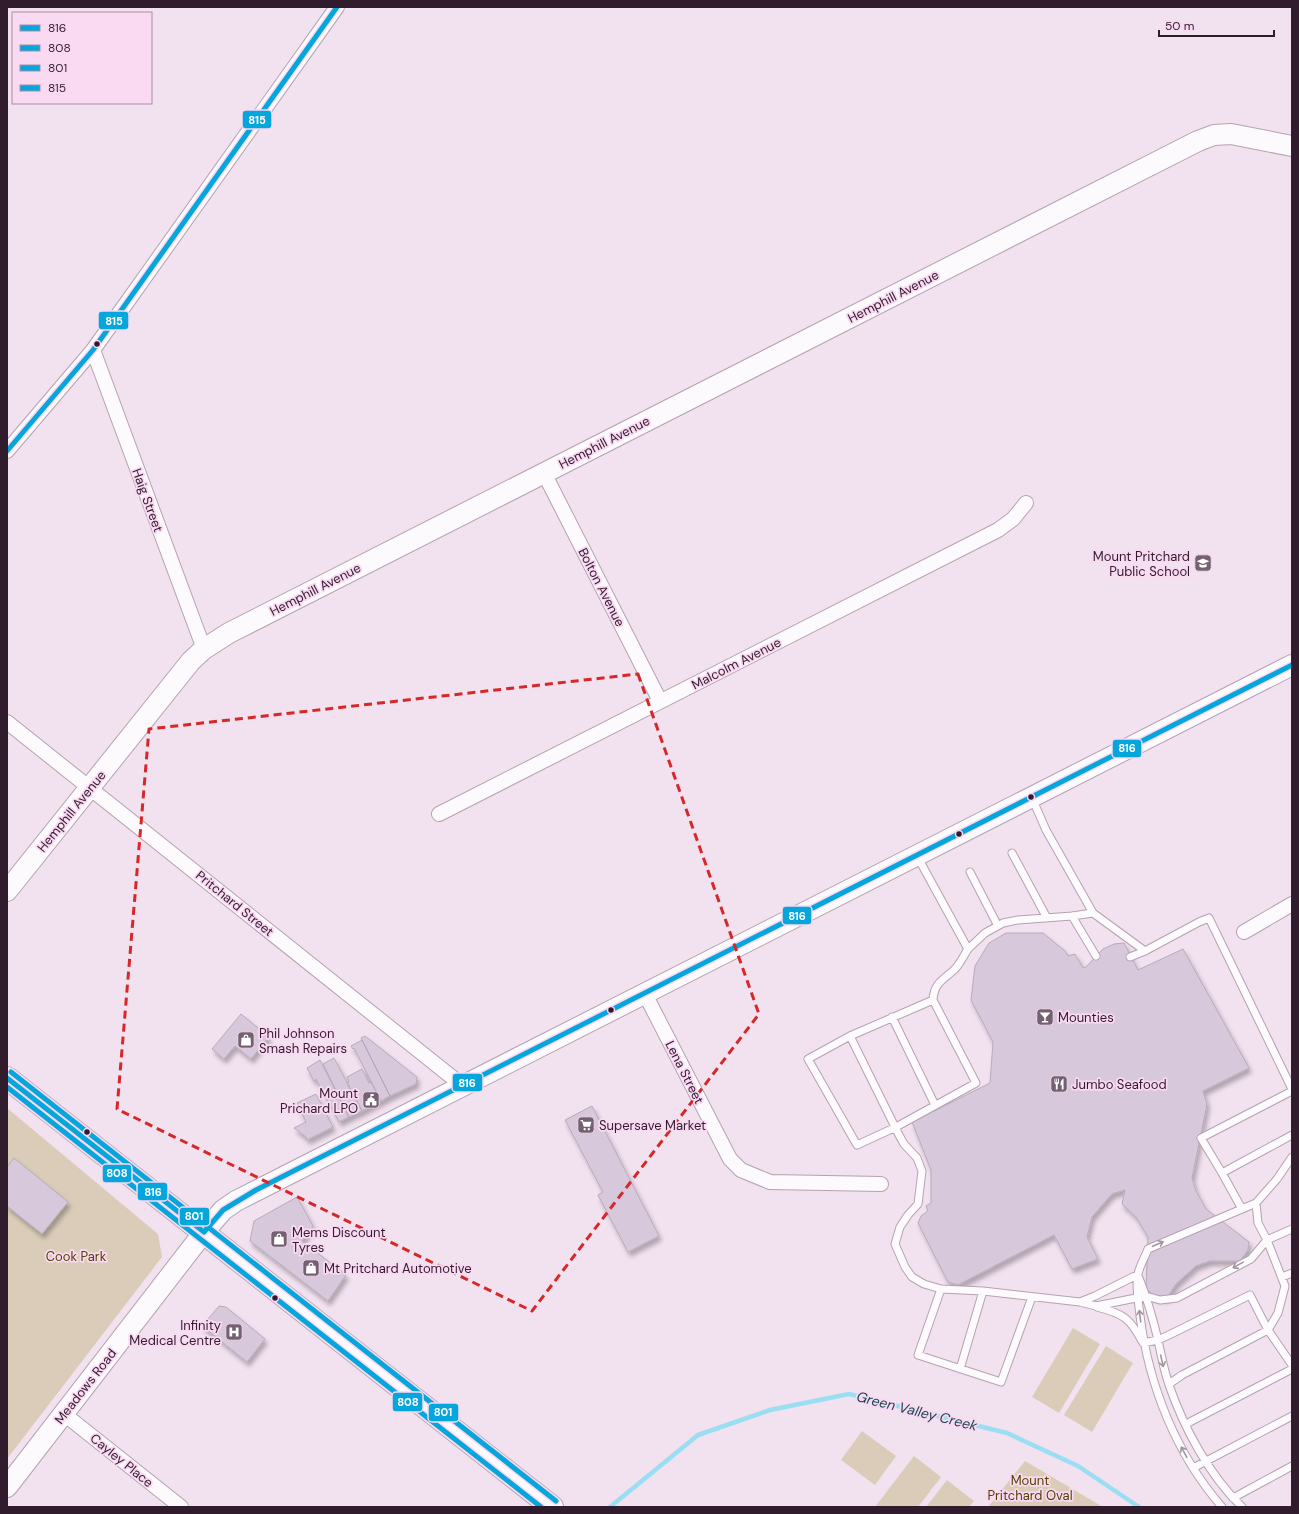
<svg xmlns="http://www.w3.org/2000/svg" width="1299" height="1514" font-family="'DM Sans',sans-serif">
<defs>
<filter id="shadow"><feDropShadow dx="2.5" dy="4.5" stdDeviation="2" flood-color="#0004"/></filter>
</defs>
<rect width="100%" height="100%" fill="#f2e1ef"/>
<!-- green -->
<path fill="#dbccb9" d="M7,1108L158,1234L162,1257L7,1459Z
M1073,1328L1100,1344L1059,1413L1032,1397Z
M1106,1346L1133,1363L1092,1432L1064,1415Z
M862,1431L896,1456L875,1485L841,1460Z
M914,1456L941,1477L918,1507H875Z
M1025,1461L1103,1507H988Z
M947,1480L974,1501L969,1507H926Z"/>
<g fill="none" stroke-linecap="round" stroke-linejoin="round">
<!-- stream -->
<path stroke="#9adef3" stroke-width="4.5" d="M610,1507L698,1435L770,1410L849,1394L1007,1433L1078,1466L1139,1507"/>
</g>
<!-- building -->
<path fill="#d8c8db" stroke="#b8aaba" filter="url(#shadow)" d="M1006,933H1043L1065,951L1068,956L1075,954L1083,968L1086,967L1103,949L1114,944L1124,943L1138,970L1183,949L1249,1068L1203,1091L1207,1104L1192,1178L1196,1191L1206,1209L1249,1242L1248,1250L1240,1261H1210L1196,1266L1176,1284L1167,1298L1155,1297L1146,1288L1148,1237L1136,1217L1122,1204L1125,1190L1112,1194L1092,1217L1087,1237L1098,1259L1072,1269L1054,1235L958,1285L948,1282L918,1223L921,1216L928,1211L926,1206L931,1203V1170L912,1122L990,1083L993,1042L971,1000L975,966L989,943Z
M241,1014L269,1037L251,1059L235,1046L224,1059L212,1049Z
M365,1036L417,1077L416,1084L390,1096L361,1038Z
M362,1040L390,1096L381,1101L354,1048L353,1049L351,1046Z
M334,1058L362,1111L349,1117L323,1064Z
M320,1060L349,1117L339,1122L316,1079L314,1081L307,1068Z
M362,1069L369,1083L371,1082L381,1101L362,1111L347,1083L349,1082L347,1077Z
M316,1094L333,1127L307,1140L306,1137L294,1128L306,1122L297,1103Z
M592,1106L659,1236L628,1252L598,1195L603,1192L565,1120Z
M14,1158L68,1202L42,1234L7,1206V1167Z
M297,1197L313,1226L302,1241L346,1275L328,1301L250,1241L254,1221Z
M219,1306L226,1307L265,1339L247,1362L202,1326Z"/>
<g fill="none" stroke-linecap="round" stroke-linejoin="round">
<defs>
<path id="lane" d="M1032,798L1046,830L1093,913L1145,951L1199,922L1209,918L1292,1089
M1012,853L1047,918
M917,856L968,949C964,955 960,964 954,970C943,980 934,983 933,1000L850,1036L899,1135L904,1144L917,1158L922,1171L918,1204L908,1215L900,1227L895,1244L905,1267L912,1277L924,1284L941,1289L983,1291L1080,1302L1096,1306L1146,1296L1160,1300L1177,1298L1251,1259L1267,1240L1292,1229
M970,872L998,926
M1072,916L1096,956
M968,949L985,933L1003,923L1018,920L1072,916L1093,913
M1130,957L1145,951
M892,1017L935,1105
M850,1036L808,1059L857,1145L896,1127L976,1083L933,1000
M1292,1157L1277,1179L1256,1203L1258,1223L1267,1240L1285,1286L1278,1313L1268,1330L1292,1365
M1222,1173L1201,1138L1292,1091
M1242,1209L1222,1173L1292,1135
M1282,1277L1292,1273
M1139,1278C1147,1298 1153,1319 1158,1340C1161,1355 1164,1370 1169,1385C1184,1428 1209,1475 1242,1507
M941,1289L918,1355L1001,1382L1032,1297
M1080,1302L1095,1296L1137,1275
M1097,1307C1124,1314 1130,1318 1143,1343L1158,1340L1171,1334L1250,1295L1268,1330L1182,1375L1169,1384
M960,1369L983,1291
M1186,1424L1292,1369
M1193,1468L1292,1416
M1233,1498L1292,1466
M1222,1507C1176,1454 1149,1386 1140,1316C1139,1304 1135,1285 1138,1274C1140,1265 1145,1257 1148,1249L1256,1203"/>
<path id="street" d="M93,350L204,649
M7,451L93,350L337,7
M544,473L660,701
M7,722L463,1086
M439,814L998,530L1013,519L1026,503
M1244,932L1292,904
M645,994L730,1159L741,1170L770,1182L881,1184
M64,1414L181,1507"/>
<path id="secondary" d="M7,891L191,661L204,649L229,633L1198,141L1214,135L1231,134L1292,146
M7,1487L204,1232L223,1210L236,1201L1292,665"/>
<path id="primary" d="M7,1078L552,1507"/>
</defs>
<!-- lane casing -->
<use href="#lane" stroke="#b3a3b0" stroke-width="9"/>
<!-- street casing -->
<use href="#street" stroke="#b3a3b0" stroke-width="16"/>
<!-- secondary casing -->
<use href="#secondary" stroke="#b3a3b0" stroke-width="22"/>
<!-- primary casing -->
<use href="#primary" stroke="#b3a3b0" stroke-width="24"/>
<!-- lane -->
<use href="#lane" stroke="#fdfafd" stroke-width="7"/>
<!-- street -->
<use href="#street" stroke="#fdfafd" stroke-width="14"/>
<!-- secondary -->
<use href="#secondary" stroke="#fdfafd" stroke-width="20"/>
<!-- primary -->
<use href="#primary" stroke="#fdfafd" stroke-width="22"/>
<defs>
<path id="bus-1" d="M7,1078L204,1232L223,1210L256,1190L1292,665"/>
<path id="bus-2" d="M7,1087L541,1507"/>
<path id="bus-3" d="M11,1072L556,1501"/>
<path id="bus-4" d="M7,451L93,350L337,7"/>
</defs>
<!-- bus-1 casing -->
<use href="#bus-1" stroke="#fad9f3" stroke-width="8"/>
<!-- bus-2 casing -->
<use href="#bus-2" stroke="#fad9f3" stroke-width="8"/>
<!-- bus-3 casing -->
<use href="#bus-3" stroke="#fad9f3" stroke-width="8"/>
<!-- bus-4 casing -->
<use href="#bus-4" stroke="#fad9f3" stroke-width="8"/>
<!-- bus-1 -->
<use href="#bus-1" stroke="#05a6dc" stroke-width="5"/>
<!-- bus-2 -->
<use href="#bus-2" stroke="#05a6dc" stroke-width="5"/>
<!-- bus-3 -->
<use href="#bus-3" stroke="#05a6dc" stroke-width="5"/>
<!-- bus-4 -->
<use href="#bus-4" stroke="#05a6dc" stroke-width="5"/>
</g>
<!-- one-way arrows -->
<defs><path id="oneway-shaft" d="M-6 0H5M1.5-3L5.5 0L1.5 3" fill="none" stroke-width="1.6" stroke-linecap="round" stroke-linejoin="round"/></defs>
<g stroke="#a1969f">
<use href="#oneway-shaft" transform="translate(1158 1244) rotate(-23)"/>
<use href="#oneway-shaft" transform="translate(1238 1265) rotate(151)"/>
<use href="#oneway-shaft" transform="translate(1140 1316) rotate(-97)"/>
<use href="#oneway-shaft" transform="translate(1162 1361) rotate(77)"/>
<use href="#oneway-shaft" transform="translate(1184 1452) rotate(-118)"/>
</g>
<!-- marked area -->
<path fill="none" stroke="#d62828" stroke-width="3" stroke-dasharray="8 5" stroke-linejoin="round" d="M638,674L759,1014L532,1311L117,1109L149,729Z"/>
<!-- icons -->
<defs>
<symbol id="school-square" viewBox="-11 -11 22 22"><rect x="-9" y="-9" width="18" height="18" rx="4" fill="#746170" stroke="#fad9f3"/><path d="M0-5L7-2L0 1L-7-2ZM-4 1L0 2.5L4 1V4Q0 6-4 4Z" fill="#fff"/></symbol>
<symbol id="bar-square" viewBox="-11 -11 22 22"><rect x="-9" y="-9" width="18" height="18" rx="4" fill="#746170" stroke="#fad9f3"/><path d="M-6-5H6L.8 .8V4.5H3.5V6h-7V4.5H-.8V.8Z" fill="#fff"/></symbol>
<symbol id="shop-square" viewBox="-11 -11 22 22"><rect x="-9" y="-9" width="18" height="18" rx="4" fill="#746170" stroke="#fad9f3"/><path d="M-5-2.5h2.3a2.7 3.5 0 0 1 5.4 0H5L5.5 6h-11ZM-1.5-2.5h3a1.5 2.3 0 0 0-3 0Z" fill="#fff"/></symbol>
<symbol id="restaurant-square" viewBox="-11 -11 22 22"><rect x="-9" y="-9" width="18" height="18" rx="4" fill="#746170" stroke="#fad9f3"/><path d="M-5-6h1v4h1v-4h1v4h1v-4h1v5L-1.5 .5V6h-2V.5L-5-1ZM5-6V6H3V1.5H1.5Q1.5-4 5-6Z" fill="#fff"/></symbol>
<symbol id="civic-square" viewBox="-11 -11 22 22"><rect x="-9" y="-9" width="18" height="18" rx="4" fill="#746170" stroke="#fad9f3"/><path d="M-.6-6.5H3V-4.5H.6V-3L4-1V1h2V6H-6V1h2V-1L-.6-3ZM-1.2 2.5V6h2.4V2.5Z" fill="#fff"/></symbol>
<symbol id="supermarket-square" viewBox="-11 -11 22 22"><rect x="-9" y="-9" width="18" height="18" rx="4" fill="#746170" stroke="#fad9f3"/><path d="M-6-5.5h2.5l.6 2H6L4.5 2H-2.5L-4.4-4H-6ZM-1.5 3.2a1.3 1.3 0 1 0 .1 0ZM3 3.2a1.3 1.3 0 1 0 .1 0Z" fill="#fff"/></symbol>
<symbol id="hospital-square" viewBox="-11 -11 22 22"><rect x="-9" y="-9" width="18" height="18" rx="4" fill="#746170" stroke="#fad9f3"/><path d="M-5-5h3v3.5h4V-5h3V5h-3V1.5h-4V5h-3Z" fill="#fff"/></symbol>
</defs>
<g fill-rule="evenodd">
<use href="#school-square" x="1193" y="553" width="20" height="20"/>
<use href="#bar-square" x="1035" y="1007" width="20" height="20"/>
<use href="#shop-square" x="236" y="1030" width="20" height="20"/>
<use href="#restaurant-square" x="1049" y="1074" width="20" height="20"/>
<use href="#civic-square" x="361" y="1090" width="20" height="20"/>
<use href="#supermarket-square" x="576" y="1115" width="20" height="20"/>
<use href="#shop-square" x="269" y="1229" width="20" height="20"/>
<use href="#shop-square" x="301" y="1258" width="20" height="20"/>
<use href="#hospital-square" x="224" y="1322" width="20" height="20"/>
</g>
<!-- markers -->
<g fill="#301c2c" stroke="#fad9f3" stroke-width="1.5">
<circle cx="97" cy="344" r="3.5"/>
<circle cx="1031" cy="797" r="3.5"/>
<circle cx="959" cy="834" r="3.5"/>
<circle cx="611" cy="1010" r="3.5"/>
<circle cx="87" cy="1132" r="3.5"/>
<circle cx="275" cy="1298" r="3.5"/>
</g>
<g text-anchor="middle" stroke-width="3.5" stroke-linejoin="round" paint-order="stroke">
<!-- street labels -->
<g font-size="13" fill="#301c2c" stroke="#fad9f3">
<text transform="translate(893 296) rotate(-27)" y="5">Hemphill Avenue</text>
<text transform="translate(604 442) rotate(-27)" y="5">Hemphill Avenue</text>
<text transform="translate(148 500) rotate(70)" y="5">Haig Street</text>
<text transform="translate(602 587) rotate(63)" y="5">Bolton Avenue</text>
<text transform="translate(315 589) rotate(-27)" y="5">Hemphill Avenue</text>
<text transform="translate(736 663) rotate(-27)" y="5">Malcolm Avenue</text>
<text transform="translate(71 811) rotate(-51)" y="5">Hemphill Avenue</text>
<text transform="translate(235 903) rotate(39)" y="5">Pritchard Street</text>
<text transform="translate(685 1072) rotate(63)" y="5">Lena Street</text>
<text transform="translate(85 1386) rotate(-52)" y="5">Meadows Road</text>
<text transform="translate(122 1460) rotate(39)" y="5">Cayley Place</text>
</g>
<!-- poi labels -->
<g font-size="13" fill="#301c2c" stroke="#fad9f3" text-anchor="start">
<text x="1190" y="561" text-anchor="end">Mount Pritchard<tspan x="1190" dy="15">Public School</tspan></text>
<text x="1058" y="1022">Mounties</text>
<text x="259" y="1038">Phil Johnson<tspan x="259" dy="15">Smash Repairs</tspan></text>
<text x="1072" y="1089">Jumbo Seafood</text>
<text x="358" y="1098" text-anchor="end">Mount<tspan x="358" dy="15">Prichard LPO</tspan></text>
<text x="599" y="1130">Supersave Market</text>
<text x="292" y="1237">Mems Discount<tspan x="292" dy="15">Tyres</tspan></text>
<text x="324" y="1273">Mt Pritchard Automotive</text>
<text x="221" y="1330" text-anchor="end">Infinity<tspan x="221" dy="15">Medical Centre</tspan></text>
</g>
<!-- park labels -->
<g font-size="13" fill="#524200" stroke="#fad9f3">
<text x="76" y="1261">Cook Park</text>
<text x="1030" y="1485">Mount<tspan x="1030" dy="15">Pritchard Oval</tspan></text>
</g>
<!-- water labels -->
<g font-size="14" font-style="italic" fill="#174650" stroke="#fad9f3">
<text transform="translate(917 1411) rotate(14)" y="5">Green Valley Creek</text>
</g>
</g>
<g stroke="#fad9f3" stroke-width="1.5">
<rect x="242" y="110" width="30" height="19" rx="4" fill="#05a6dc"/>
<rect x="98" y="311" width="31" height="19" rx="4" fill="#05a6dc"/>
<rect x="1112" y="739" width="30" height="19" rx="4" fill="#05a6dc"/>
<rect x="782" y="906" width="30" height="19" rx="4" fill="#05a6dc"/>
<rect x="452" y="1073" width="31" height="19" rx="4" fill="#05a6dc"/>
<rect x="102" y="1164" width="30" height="19" rx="4" fill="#05a6dc"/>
<rect x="137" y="1182" width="31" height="19" rx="4" fill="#05a6dc"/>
<rect x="179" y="1207" width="31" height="19" rx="4" fill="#05a6dc"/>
<rect x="392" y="1392" width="31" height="20" rx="4" fill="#05a6dc"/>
<rect x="428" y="1403" width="31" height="19" rx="4" fill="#05a6dc"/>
</g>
<g font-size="11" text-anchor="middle" font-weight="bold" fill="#fff">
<text x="257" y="124">815</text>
<text x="114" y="325">815</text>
<text x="1127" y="752">816</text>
<text x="797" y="920">816</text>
<text x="467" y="1087">816</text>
<text x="117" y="1177">808</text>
<text x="153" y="1196">816</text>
<text x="194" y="1220">801</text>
<text x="408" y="1406">808</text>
<text x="443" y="1416">801</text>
</g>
<!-- border -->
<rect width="1299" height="1514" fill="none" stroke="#301c2c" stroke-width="16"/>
<!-- legend -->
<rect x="12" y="12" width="140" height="92" fill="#fad9f3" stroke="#a98da3"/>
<rect x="20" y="25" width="20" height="6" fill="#05a6dc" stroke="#a98da3"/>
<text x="48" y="32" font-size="12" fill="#301c2c">816</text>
<rect x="20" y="45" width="20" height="6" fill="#05a6dc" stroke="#a98da3"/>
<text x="48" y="52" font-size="12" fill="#301c2c">808</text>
<rect x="20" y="65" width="20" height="6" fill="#05a6dc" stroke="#a98da3"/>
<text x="48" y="72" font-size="12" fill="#301c2c">801</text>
<rect x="20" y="85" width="20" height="6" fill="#05a6dc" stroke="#a98da3"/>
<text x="48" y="92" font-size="12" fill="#301c2c">815</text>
<!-- scale -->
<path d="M1159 30v6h115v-6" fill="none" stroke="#301c2c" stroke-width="2"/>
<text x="1165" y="30" font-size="12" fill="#301c2c" stroke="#fad9f3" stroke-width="3" paint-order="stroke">50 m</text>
</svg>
